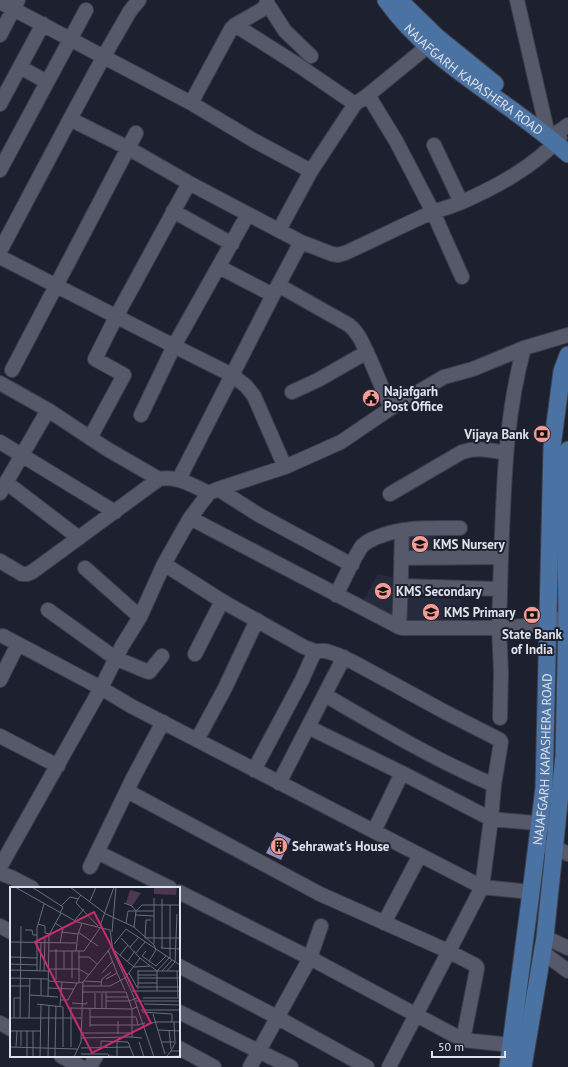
<svg xmlns="http://www.w3.org/2000/svg" width="568" height="1067" font-family="'PT Sans',sans-serif">
<rect width="100%" height="100%" fill="#1d202e"/>
<!-- built -->
<path fill="#252a3d" d="M405,530L436,533V556H403Z
M378,574L396,578L398,622L362,603Z
M401,597L461,599L462,627L401,626Z"/>
<!-- building -->
<path fill="#988dbb" d="M277,832L291,839L281,860L266,853Z"/>
<g fill="none" stroke-linecap="round" stroke-linejoin="round">
<defs>
<path id="minor" d="M517,0L546,126
M0,2L191,103L253,140L311,171
M267,3L285,31L311,56
M235,25L298,65L355,104
M0,35L18,0
M20,67L47,82
M368,95L396,141L433,212L462,277
M191,103L231,29L235,25L263,9L266,5L267,0
M0,104L43,24
M70,119L128,148L189,183L301,242L332,254L338,255L345,253C374,240 403,225 433,212C443,209 452,206 462,202C498,186 533,167 560,138
M555,134L568,125
M434,145L461,202
M0,170L86,10
M173,211L232,244
M279,230L311,171L355,104L368,95L428,46L435,39
M0,251L70,119L104,56L130,11L139,0
M0,257L174,346L232,375L246,386L254,396L285,467
M219,267L273,295
M278,285L349,325C360,334 364,347 370,359C377,376 384,392 391,408
M12,370L136,133
M0,383L48,410L107,449L159,479
M292,392L318,380L367,352
M141,415L174,346L248,214
M90,438L124,375L95,359L116,317L189,183
M0,442L115,512
M179,479L273,295L301,242
M7,483L79,538
M218,489L259,515L352,565
M0,493L22,455L48,410
M390,494L462,452C479,447 490,450 506,453
M190,518L399,627L402,628H499L548,624L568,615
M501,557C504,487 505,416 524,348
M401,558L501,557L499,628L501,672L500,718
M0,561L22,574H27L32,572L159,479C177,475 193,486 209,493
M85,568L140,617
M401,586L500,589
M336,595C344,580 353,559 362,546C366,542 370,540 375,538C402,526 431,528 460,528
M48,610L115,658L146,671L149,672L150,671L162,656
M399,627C401,595 401,562 402,530
M3,636L101,688L131,706L197,740L482,887L491,819L494,785L501,742L500,740L445,712L353,662L338,655L326,651H315L304,647L222,601L164,564
M195,654L222,601
M0,680L18,644
M325,695C380,727 435,760 494,785
M308,727L402,773L491,819L557,825
M0,736L58,766
M197,740L225,688L257,620
M254,770L302,680L315,651
M279,783L344,657
M127,791L320,894L448,951L475,965L477,967V969L463,1040
M374,831L402,773
M537,846L555,847L568,854
M97,852L170,888
M0,867L101,688L122,646L140,617L164,564L190,518L209,493L218,489L285,467L341,442L391,408L444,377L473,369L524,348L568,335
M90,867L133,778L163,722
M0,873L13,878L32,888
M179,892L310,958L463,1040L521,1046
M384,923L420,855
M0,926L11,932
M545,937L568,948
M542,952L568,971
M179,966L269,1013L367,1067
M179,1012L291,1067
M0,1023L11,1029
M179,1048L214,1067
M61,1056L81,1067
M90,1067L96,1056
M250,1067L310,958L321,926
M389,1067L482,887L531,892"/>
<g id="major">
<path id="s1" d="M386,0C433,66 509,100 568,154"/>
<path d="M399,0L437,37L495,84"/>
<path id="s2" d="M508,1067L531,892L544,788L552,447L562,371L568,355"/>
<path d="M523,1067L545,937L564,756L567,615L565,473L568,450"/>
</g>
</defs>
<!-- minor casing -->
<use href="#minor" stroke="#3c3e49" stroke-width="16"/>
<!-- major casing -->
<use href="#major" stroke="#3c3e49" stroke-width="19"/>
<!-- minor -->
<use href="#minor" stroke="#555969" stroke-width="14"/>
<!-- major -->
<use href="#major" stroke="#4a72a3" stroke-width="17"/>
</g>
<!-- icons -->
<defs>
<symbol id="civic-disc" viewBox="-11 -11 22 22"><circle r="9.5" fill="#f59c96" stroke="#1d202e"/><path d="M-.6-6.5H3V-4.5H.6V-3L4-1V1h2V6H-6V1h2V-1L-.6-3ZM-1.2 2.5V6h2.4V2.5Z" fill="#111"/></symbol>
<symbol id="bank-disc" viewBox="-11 -11 22 22"><circle r="9.5" fill="#f59c96" stroke="#1d202e"/><path d="M-6-4H6V4H-6ZM0-2.3a2.3 2.3 0 1 0 0 4.6a2.3 2.3 0 1 0 0-4.6Z" fill="#111"/></symbol>
<symbol id="school-disc" viewBox="-11 -11 22 22"><circle r="9.5" fill="#f59c96" stroke="#1d202e"/><path d="M0-5L7-2L0 1L-7-2ZM-4 1L0 2.5L4 1V4Q0 6-4 4Z" fill="#111"/></symbol>
<symbol id="building-disc" viewBox="-11 -11 22 22"><circle r="9.5" fill="#f59c96" stroke="#1d202e"/><path d="M-4-6H4V6H1V3H-1V6H-4ZM-2.5-4.3h1.7v1.8h-1.7ZM.8-4.3h1.7v1.8H.8ZM-2.5-1h1.7V.8h-1.7ZM.8-1h1.7V.8H.8Z" fill="#111"/></symbol>
</defs>
<g fill-rule="evenodd">
<use href="#civic-disc" x="361" y="388" width="20" height="20"/>
<use href="#bank-disc" x="532" y="424" width="20" height="20"/>
<use href="#school-disc" x="410" y="534" width="20" height="20"/>
<use href="#school-disc" x="373" y="581" width="20" height="20"/>
<use href="#school-disc" x="421" y="602" width="20" height="20"/>
<use href="#bank-disc" x="522" y="605" width="20" height="20"/>
<use href="#building-disc" x="269" y="836" width="20" height="20"/>
</g>
<g text-anchor="middle" stroke-width="4" stroke-linejoin="round" paint-order="stroke">
<!-- street labels -->
<g font-size="13" fill="#dfe1eb" stroke="#1d202e">
<text dy="5" stroke="none"><textPath href="#s1" startOffset="119">NAJAFGARH KAPASHERA ROAD</textPath></text>
<text dy="5" stroke="none"><textPath href="#s2" startOffset="310">NAJAFGARH KAPASHERA ROAD</textPath></text>
</g>
<!-- poi labels -->
<g font-size="13" font-weight="bold" fill="#dfe1eb" stroke="#1d202e" text-anchor="start">
<text x="384" y="396">Najafgarh<tspan x="384" dy="15">Post Office</tspan></text>
<text x="529" y="439" text-anchor="end">Vijaya Bank</text>
<text x="433" y="549">KMS Nursery</text>
<text x="396" y="596">KMS Secondary</text>
<text x="444" y="617">KMS Primary</text>
<text x="532" y="639" text-anchor="middle">State Bank<tspan x="532" dy="15">of India</tspan></text>
<text x="292" y="851">Sehrawat's House</text>
</g>
</g>
<!-- overview -->
<g transform="translate(10 887)">
<rect width="170" height="170" fill="#1d202e"/>
<path d="M144,0H167L166,8L144,7ZM120,3L131,6L122,19L116,16Z" fill="#4b3852"/>
<path fill="none" stroke="#6b6d7a" stroke-width="1" d="M5,0L67,35L100,43L103,64L123,108L144,170M22,0L53,20L50,26M60,0L96,27L124,40L144,58L146,63M68,12L66,16L88,39M80,14L86,0M114,16L122,19L126,24L124,40M160,18V72M51,19L60,10L68,12L71,8M126,24H144V57M144,24V11M126,28L144,29M65,33L74,22M141,33H136L135,51H170M45,36L53,41L50,56M116,36L118,24H126L132,18H170M28,37L35,39V46L40,47M90,39L104,0M15,43H22L23,48H27M51,45L68,47M68,45L88,59M102,45L106,0M111,51L130,71M0,55L66,56M104,57L116,42L170,78M120,60L129,50M151,61L170,62M152,61V12M98,63L107,86M39,64H74L90,41M66,64L68,47L72,36M105,64L124,80L140,79M136,64L132,69L146,79M126,66L135,55M110,68L118,58M0,70L27,71M69,70H79L87,77M139,74L146,63M117,75L125,64M0,77L27,78M146,79L156,69M38,82H69L79,88M54,82V64M0,83L38,84M128,83V100M27,84V41L34,17M30,84L31,55M34,84L35,51M147,84L159,71M152,84L162,73M157,84L165,75L167,27M167,84L168,111M92,86L102,75M119,86L128,102M128,88H147M0,91L38,92M31,91V108M62,91V64M128,91H170M96,92L107,86L115,103M46,93V62M38,94L67,96M74,94L92,95M69,95V64M128,96H147M0,99H20M72,99H100L115,91L130,71L147,84H128M91,99L92,92L101,85M128,100H170M38,101L64,102M122,104H170M147,104V84H170M85,106V121M20,108L48,110M38,109L39,48L51,26M96,110H118M133,111H170M51,113H58L67,96L73,95M96,114H119L127,111M126,114H170M62,116L76,117L77,115M27,117L53,120V160M134,117L170,118M50,119L52,95M127,120L122,122V150L132,151M59,121L122,122L116,105H72M80,121V140M92,121V106M96,122V105M131,123H170M132,125L162,127V135M143,127L155,167M80,130H126L128,138M0,131H71M4,131V111H11M10,131L11,39M19,131L20,91M108,134V147M80,138H128L135,136M134,139L145,135H170M148,143L170,144M159,143L161,162M0,144H31M71,146H122M71,151L122,150M129,155L134,170M151,155H164M11,159V144M0,160L67,162M6,160L7,144M61,160V121M71,161L120,160M91,162V154L118,155L124,170M161,164L165,156L164,135M71,167H98L99,170M99,169L112,170M157,169L161,164H170M17,170V144M23,170V144M30,170L31,118M38,170L39,118M45,170L46,119M64,170L71,155L73,95L102,59M107,170V154M147,170L170,169"/>
<path fill="#c52c69" fill-opacity="0.15" stroke="#c52c69" stroke-width="2" d="M84,25L141,136L82,166L25,55Z"/>
<rect width="170" height="170" fill="none" stroke="#dfe1eb" stroke-width="2"/>
</g>
<!-- scale -->
<path d="M432 1051v6h73v-6" fill="none" stroke="#dfe1eb" stroke-width="2"/>
<text x="438" y="1051" font-size="12" fill="#dfe1eb" stroke="#1d202e" stroke-width="3" paint-order="stroke">50 m</text>
</svg>
